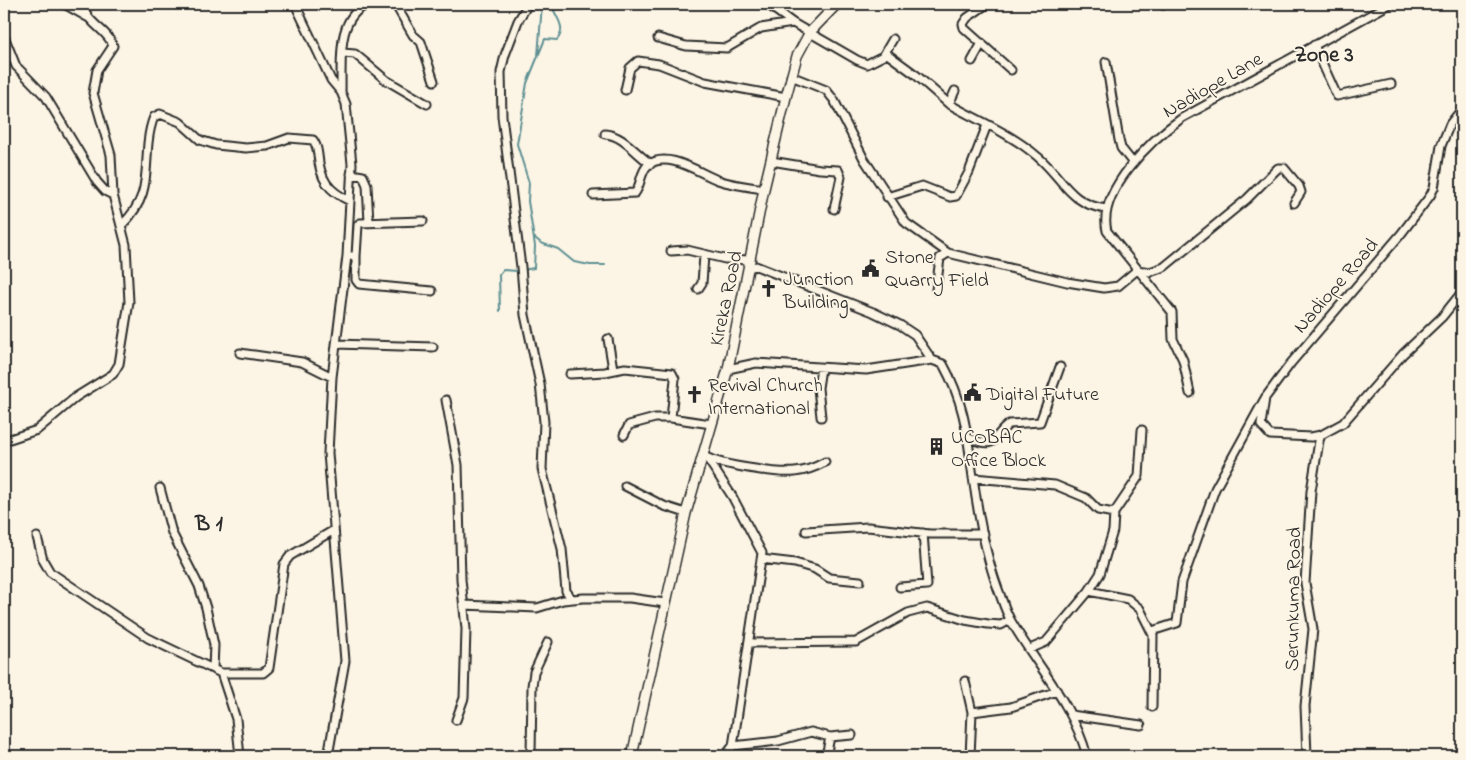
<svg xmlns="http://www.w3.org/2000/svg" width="1466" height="760" font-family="'Indie Flower',sans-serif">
<rect width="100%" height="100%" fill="#fcf5e5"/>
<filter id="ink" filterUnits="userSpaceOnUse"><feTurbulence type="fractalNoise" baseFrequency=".02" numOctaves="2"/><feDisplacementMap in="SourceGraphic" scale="10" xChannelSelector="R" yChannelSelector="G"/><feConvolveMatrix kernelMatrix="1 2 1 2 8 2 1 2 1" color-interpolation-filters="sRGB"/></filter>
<g filter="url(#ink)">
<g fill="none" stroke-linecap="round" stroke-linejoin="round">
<!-- stream -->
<path stroke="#5f9093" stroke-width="2" d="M538,56L542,4
M535,238L541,243L558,249L574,262L590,265H605
M523,270L534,268L535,246L528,201L529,183L517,144L527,83L545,39L557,40C568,26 554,17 552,4
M500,311L499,275L503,270L518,271"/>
<defs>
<path id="minor" d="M64,4L87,17
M295,4L331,80L341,92L346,104L352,164L347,256L332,377L328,453L345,661L328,756
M395,4L413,35L421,42L434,81
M528,4L518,21L505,55L501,72L502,116L521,267L525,315L540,384L544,422L542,469L562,549L566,591L571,598
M767,4L793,23
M987,4L967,18L963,24L964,28L1011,70
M1163,5L1165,4
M4,36L16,66L46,97L97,182L105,191L113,195
M658,38L686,46L727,48L761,28L793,23L857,60L867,64L883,56L893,39
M1314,45L1337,96L1391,84
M343,53L355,54L386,80L427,104
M886,53L916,75L949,104
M972,61L982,43
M1106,62L1119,140L1121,148L1133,163
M791,76L826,90L834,100L864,159L906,223L948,253
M625,90L630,68L638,61L659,64L705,82L786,97
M955,91L949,104C979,121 1012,134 1038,157C1063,178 1069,204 1106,209
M341,92C342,63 335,16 369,4
M605,134C623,135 636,154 651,164
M771,161L820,169L838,170L841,177L834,209
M351,174L363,176L367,185L369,222
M593,195L635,193C641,186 640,172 648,165C668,150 699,173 718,180C733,185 749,187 764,189
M887,197L922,186L950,197L956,196L969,172L987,125
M122,225C149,198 145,179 148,143C149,134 150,126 154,117L160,114L180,122L200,140L216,145L246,148L267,146L289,138L313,140C317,145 317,149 318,155C320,179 328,191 350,201
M671,251L687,250L725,259L751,260
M347,256H356V280L359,284L432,291
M356,256L358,225L360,223L423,221
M749,268L756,266L873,312L900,325L915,335L932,360L943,364C965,404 967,434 973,477C978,514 985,554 998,589C1002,599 1005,611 1011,621C1037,666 1073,704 1087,756
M698,289L702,283L704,256
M936,290L940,258L948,253L1067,282L1104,288L1118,286L1137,270L1150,272L1164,267L1247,199L1278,168H1284L1299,186L1301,192L1294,203
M608,339L613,369
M336,344L433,347
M240,353L302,362L332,377
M821,368L818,388L821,417
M728,369L756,363L866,370L932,360
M570,374L605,372L625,368L672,373L675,379L671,418L711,424
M1190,393L1183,360L1173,339L1172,312L1107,231C1097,191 1152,139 1182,118L1390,4
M446,400L458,465L461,579L466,629L464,698L456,720
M624,435L629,425L655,418H671
M1321,435L1311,437L1270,435L1261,425L1265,398L1291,363L1401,234L1430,196L1434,188L1441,146L1450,124L1462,109
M969,438C998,449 989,440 1009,424L1040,422L1060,367
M4,441L37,430L76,397L113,374L119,364L129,302L126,245L113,195L111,155L93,93L97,70L113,46C108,29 84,23 84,4
M706,457C720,465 779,474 795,472C806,471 816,467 825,462
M707,458L732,496L762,553L733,746
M973,478L1055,485L1086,498L1098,510L1114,513
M625,486L664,506L686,513
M160,488L172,533L199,586L206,608L214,645L213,669
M806,531L868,527L930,534H984
M37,537L43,560L50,572L148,638L221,673H263L269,668L284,564L290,556L334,530
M761,559L795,563L815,569L829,578L860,581
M900,587L927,585L923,533
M1089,591L1128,599L1140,609L1153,635L1152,707
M464,605L537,608L563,600L583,598H630L665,603
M1152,631L1177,623L1182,582L1215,489L1264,400
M750,643L856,642L908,613L927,608L965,620L988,624L1001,625L1010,620
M1030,649L1046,642L1089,591L1100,574L1113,531L1114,513L1139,476L1142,430
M221,673L236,719L240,756
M965,681L972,712L970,756
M972,712L1011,707L1057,691
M1071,715L1141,725
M531,756L532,686L534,672L548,642
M725,756L733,746L778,741L811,732L830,737L852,735
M826,756L830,737
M1307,756L1305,706L1313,629L1305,583L1311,491L1319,441L1321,435L1343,423L1403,354L1442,317L1462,292"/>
<path id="major" d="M632,756L686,513L728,369L764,189L786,97L797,56L810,32L837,4"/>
</defs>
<!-- minor casing -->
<use href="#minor" stroke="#2b2b2b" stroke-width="11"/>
<!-- major casing -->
<use href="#major" stroke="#2b2b2b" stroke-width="12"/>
<!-- minor -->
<use href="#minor" stroke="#fcf5e5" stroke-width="7"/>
<!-- major -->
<use href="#major" stroke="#fcf5e5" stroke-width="9"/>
</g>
</g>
<!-- icons -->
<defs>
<symbol id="civic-bare" viewBox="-9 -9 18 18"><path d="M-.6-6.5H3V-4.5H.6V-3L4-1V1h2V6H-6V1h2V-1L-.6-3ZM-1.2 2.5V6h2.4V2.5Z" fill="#2b2b2b" stroke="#fcf5e5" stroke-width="2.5" paint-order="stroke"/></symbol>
<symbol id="church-bare" viewBox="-9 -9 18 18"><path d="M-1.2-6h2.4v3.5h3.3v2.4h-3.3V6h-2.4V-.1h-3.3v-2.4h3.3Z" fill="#2b2b2b" stroke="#fcf5e5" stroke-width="2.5" paint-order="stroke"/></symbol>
<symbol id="building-bare" viewBox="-9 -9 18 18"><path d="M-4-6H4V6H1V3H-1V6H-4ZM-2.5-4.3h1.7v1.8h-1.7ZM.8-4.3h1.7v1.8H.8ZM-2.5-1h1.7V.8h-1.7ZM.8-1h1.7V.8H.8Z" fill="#2b2b2b" stroke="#fcf5e5" stroke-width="2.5" paint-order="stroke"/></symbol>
</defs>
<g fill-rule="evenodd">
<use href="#civic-bare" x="858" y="256" width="25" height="25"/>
<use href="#church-bare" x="756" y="276" width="25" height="25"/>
<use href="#civic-bare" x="960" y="380" width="25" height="25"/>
<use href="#church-bare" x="682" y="382" width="25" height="25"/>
<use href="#building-bare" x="924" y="434" width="25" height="25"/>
</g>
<g text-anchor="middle" stroke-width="4" stroke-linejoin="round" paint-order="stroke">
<!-- street labels -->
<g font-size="20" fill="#2b2b2b" stroke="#fcf5e5">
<text transform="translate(1212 84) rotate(-30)" y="7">Nadiope Lane</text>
<text transform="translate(1335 285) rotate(-49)" y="7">Nadiope Road</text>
<text transform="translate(725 298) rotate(-78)" y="7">Kireka Road</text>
<text transform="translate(1292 599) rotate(-89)" y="7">Serunkuma Road</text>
</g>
<!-- poi labels -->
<g font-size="20" fill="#2b2b2b" stroke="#fcf5e5" text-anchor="start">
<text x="885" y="263">Stone<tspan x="885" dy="23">Quarry Field</tspan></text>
<text x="783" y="285">Junction<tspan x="783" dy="23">Building</tspan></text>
<text x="708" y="391">Revival Church<tspan x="708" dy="23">International</tspan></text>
<text x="986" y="400">Digital Future</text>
<text x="951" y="443">UCOBAC<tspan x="951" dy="23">Office Block</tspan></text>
</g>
<!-- quarter labels -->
<g font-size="22" font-weight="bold" fill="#2b2b2b" stroke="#fcf5e5">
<text x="1324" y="61">Zone 3</text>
<text x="209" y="530">B 1</text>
</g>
</g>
<!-- margin -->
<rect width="1466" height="760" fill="none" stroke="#fcf5e5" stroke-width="20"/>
<rect x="10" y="10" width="1446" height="740" fill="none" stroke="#2b2b2b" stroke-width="2" filter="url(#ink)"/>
</svg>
